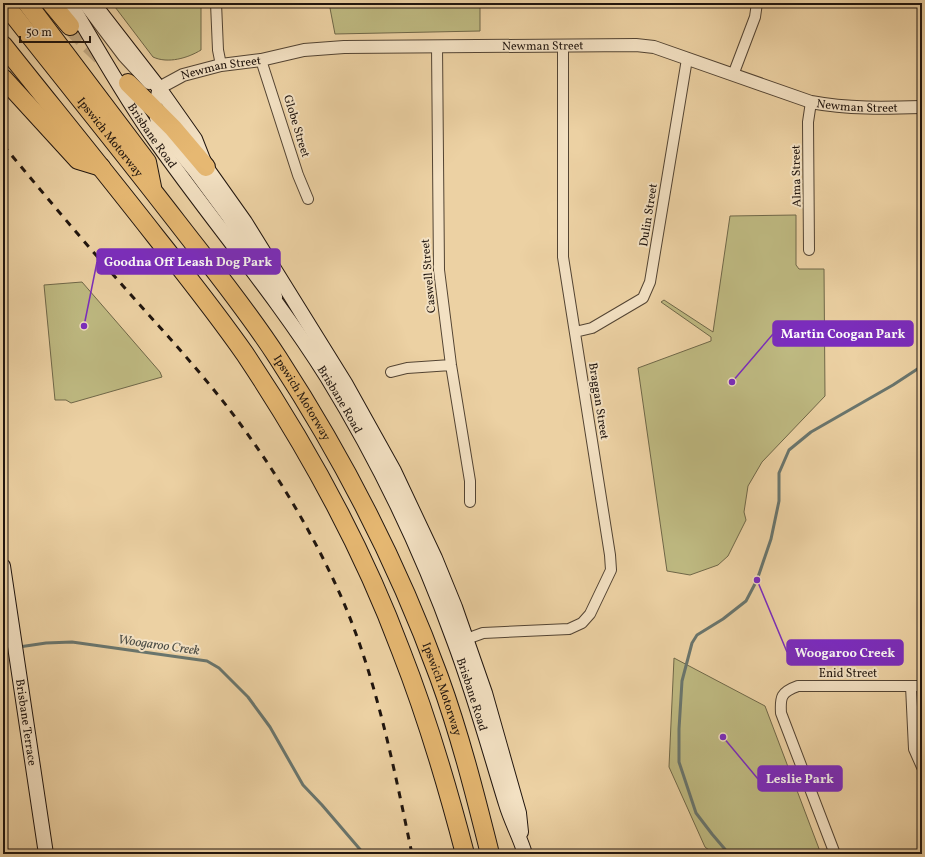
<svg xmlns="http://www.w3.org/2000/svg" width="925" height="857" font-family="Vollkorn,serif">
<rect width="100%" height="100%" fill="#ecd1a3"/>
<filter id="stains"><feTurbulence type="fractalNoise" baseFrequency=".005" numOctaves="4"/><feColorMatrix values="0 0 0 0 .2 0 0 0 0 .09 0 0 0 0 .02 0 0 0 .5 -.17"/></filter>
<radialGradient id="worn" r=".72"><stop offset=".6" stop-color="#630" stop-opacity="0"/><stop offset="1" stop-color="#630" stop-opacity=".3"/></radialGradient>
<!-- green -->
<path fill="#beb981" stroke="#6f6748" d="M112,3H201V50C188,58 168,64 153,57Z
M329,3H480V31L335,34Z
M796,215V265L799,269H824L825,396L762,462L748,486L744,512L746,520L728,556L718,565L690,575L667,571L638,368L711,341V337L661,302L664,300L713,332L730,216Z
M82,282L160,372L162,377L71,403L66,400H55L44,285Z
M674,658L765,706L821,854H714L705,847L669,767Z"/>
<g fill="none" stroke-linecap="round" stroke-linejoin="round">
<!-- stream -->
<path stroke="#69756d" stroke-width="3" d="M19,647L46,643L72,642L207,661L219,668L248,697L270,727L303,785L322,805L364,854
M3,649L11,648
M729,854L712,834L696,813L679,762V729L682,681L692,643L697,635L723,619L746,601L757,580L771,539L779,501V473L789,450L811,432L893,385L922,366"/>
<!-- motorway-tunnel -->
<path stroke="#c3ab85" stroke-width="18" stroke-dasharray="18 9" stroke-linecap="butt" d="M70,26L101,56"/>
<defs>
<path id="minor" d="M216,3L218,50L221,65
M437,46L439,270L451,365L470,481V502
M261,60L298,175L308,199
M733,75L755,17L757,3
M809,250L808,122L811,102
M575,332L592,328L643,298L650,282L687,59
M391,372L407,368L451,365
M461,641L483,633L569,629L582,623L590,614L611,570L610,555L563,257V45
M911,686L914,749L922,767
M835,854L781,713C780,697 781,692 798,686H922"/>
<g id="tertiary">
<path d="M84,3L124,56L149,83"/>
<path id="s1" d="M159,88L183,75L221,65L261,60L304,50L344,47L636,45L654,47L811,102C848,109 885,108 922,107"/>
<path d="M159,88C155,102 153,114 159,128L194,171L228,217L274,290L276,297"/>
</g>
<g id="secondary">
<path id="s2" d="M70,3C98,49 124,97 155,140C211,220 275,294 327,377C378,460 421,549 454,641C474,694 489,749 506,804C511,821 520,837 525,854"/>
<path d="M93,3L159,88L195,139L206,167L245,222L345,383L394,471L435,558L455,607L485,693L519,813L521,832"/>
<path id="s3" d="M3,566L46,854"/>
</g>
<g id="motorway">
<path id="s4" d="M4,3C61,76 120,148 177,222C211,266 247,310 278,358C343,458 398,564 439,677C460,735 475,794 490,854"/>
<path d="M27,3L147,162L152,187"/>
<path d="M51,3L70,26"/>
<path d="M3,45C54,109 106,173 156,237C187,276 217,314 245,354C307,447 362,546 401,651C427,717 447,785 465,854"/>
<path d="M3,78L78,160L101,167"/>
<path d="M128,83L173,128L206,167"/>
</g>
</defs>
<!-- minor casing -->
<use href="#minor" stroke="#534433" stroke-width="12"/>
<!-- tertiary casing -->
<use href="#tertiary" stroke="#534433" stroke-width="14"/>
<!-- secondary casing -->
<use href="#secondary" stroke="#20150e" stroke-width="16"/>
<!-- motorway casing -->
<use href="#motorway" stroke="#20150e" stroke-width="20"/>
<!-- minor -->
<use href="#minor" stroke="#f3e1c3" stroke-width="10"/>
<!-- tertiary -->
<use href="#tertiary" stroke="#f3e1c3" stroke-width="12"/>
<!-- secondary -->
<use href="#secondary" stroke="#f3e1c3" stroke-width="14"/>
<!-- motorway -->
<use href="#motorway" stroke="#e6b872" stroke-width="18"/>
<!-- rail -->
<path stroke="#20150e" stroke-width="3" stroke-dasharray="7 7" stroke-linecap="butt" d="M3,145C38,187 73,229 109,270C149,316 192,361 229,409C269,461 306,521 334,581C374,665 393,763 412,854"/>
</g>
<g text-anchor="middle" stroke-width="4" stroke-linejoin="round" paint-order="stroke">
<!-- street labels -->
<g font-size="12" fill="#20150e" stroke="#f3e1c3">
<text dy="4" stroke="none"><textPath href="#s1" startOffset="390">Newman Street</textPath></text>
<text dy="4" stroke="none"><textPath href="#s1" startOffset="66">Newman Street</textPath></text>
<text dy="4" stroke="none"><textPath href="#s1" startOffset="714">Newman Street</textPath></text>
<text transform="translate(297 126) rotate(73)" y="4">Globe Street</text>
<text dy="4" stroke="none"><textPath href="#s2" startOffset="156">Brisbane Road</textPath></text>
<text dy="4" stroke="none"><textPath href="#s4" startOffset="171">Ipswich Motorway</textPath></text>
<text transform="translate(796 176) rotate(-91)" y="4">Alma Street</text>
<text transform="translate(648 215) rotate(-81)" y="4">Dulin Street</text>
<text transform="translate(428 276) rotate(-95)" y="4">Caswell Street</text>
<text dy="4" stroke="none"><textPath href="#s4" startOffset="495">Ipswich Motorway</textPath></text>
<text dy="4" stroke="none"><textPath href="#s2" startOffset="480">Brisbane Road</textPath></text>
<text transform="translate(599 401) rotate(81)" y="4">Braggan Street</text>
<text x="848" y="677">Enid Street</text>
<text dy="4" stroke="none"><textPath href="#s4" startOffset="819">Ipswich Motorway</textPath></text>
<text dy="4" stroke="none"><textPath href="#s2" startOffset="804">Brisbane Road</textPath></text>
<text dy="4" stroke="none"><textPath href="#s3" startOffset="158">Brisbane Terrace</textPath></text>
</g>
<!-- water labels -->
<g font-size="13" font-style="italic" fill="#4b4d46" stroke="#f3e1c3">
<text transform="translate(159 644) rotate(8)" y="5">Woogaroo Creek</text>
</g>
</g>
<!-- callouts -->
<path fill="none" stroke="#7b2cbf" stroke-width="1.5" d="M84 326L97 262M732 382L773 334M757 580L787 652M723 737L758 779"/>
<g fill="#7b2cbf" stroke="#f3e1c3" stroke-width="1.5">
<circle cx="84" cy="326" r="4"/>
<circle cx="732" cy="382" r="4"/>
<circle cx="757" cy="580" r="4"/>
<circle cx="723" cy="737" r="4"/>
</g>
<g fill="#7b2cbf" stroke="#7b2cbf" stroke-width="1.5">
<rect x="97" y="249" width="183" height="25" rx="4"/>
<rect x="773" y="321" width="140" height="25" rx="4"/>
<rect x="787" y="640" width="116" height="25" rx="4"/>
<rect x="758" y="766" width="84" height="25" rx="4"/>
</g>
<g font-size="13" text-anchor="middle" font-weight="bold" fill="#fff">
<text x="188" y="266">Goodna Off Leash Dog Park</text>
<text x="843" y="338">Martin Coogan Park</text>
<text x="845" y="657">Woogaroo Creek</text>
<text x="800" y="783">Leslie Park</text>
</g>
<!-- margin -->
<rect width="925" height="857" fill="none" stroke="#ecd1a3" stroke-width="16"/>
<rect x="4" y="4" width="917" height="849" fill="none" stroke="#20150e" stroke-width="2"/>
<rect x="8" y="8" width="909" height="841" fill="none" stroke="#20150e"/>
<!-- scale -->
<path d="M20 36v6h70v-6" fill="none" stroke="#20150e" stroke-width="2"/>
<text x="26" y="36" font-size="12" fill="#20150e" stroke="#f3e1c3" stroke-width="3" paint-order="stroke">50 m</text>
<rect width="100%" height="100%" filter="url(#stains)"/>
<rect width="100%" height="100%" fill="url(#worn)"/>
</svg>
